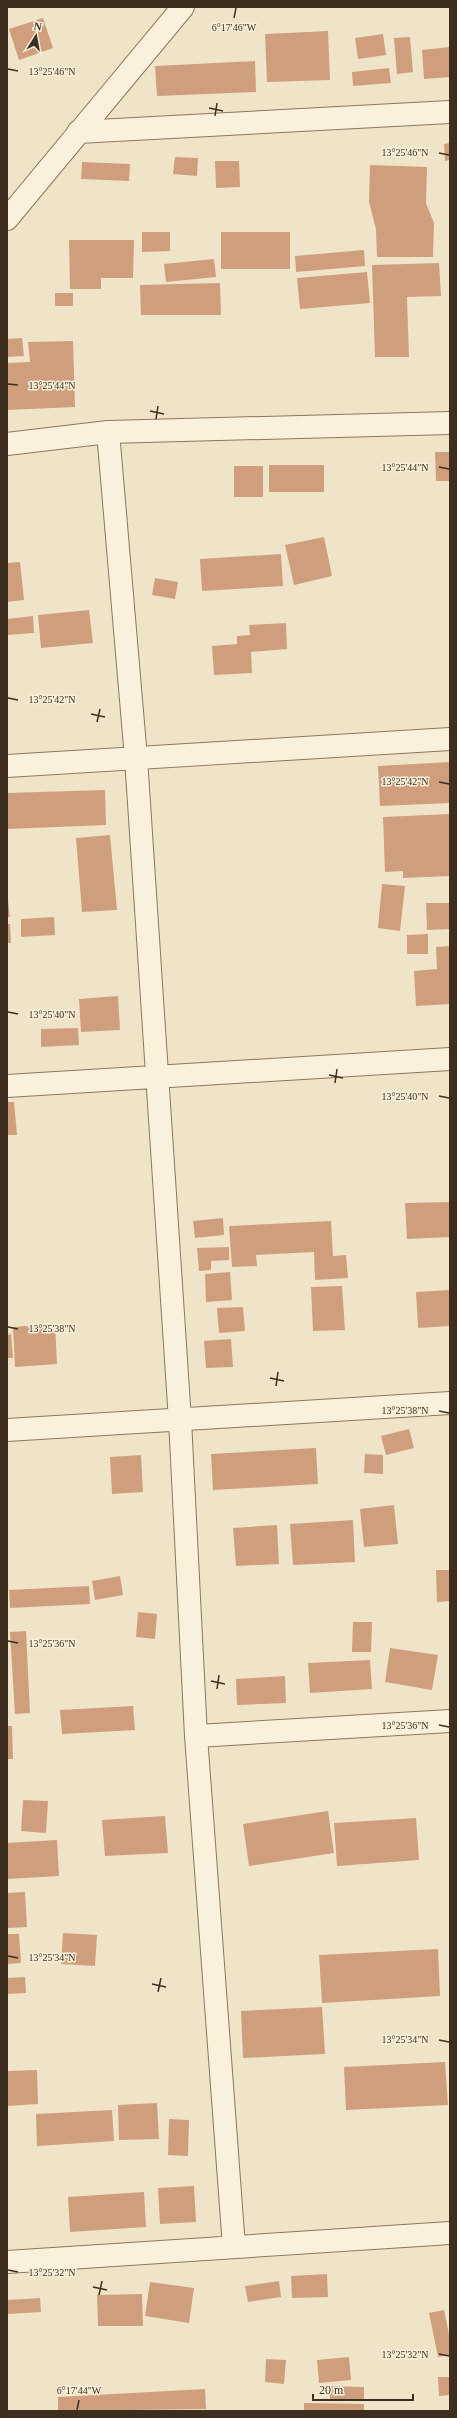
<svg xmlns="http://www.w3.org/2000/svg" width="457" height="2418" font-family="'Times New Roman',serif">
<rect width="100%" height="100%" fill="#f0e4c8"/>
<!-- building -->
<path fill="#cf9f7d" d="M43,18L53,48L19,60L9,29Z
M328,31L330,80L267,82L265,34Z
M383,34L386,55L358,59L355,38Z
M410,37L413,72L397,74L394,38Z
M450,47V77L424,79L422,50Z
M255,61L256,92L157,96L155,66Z
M389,68L391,83L353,86L352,72Z
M450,143V160L445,161L444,144Z
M175,157L198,158L197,176L173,174Z
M215,161H239L240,187L216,188Z
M82,162L130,164L129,181L81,179Z
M370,165L427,167L426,203L434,223L433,257H377L376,229L369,202Z
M142,232H170V251L142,252Z
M221,232H290V269H221Z
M69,240H134L133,278H101V289H70Z
M364,250L365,266L296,272L295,256Z
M214,259L216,277L166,282L164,264Z
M439,263L441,296L407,297L409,357H375L372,265Z
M367,272L370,303L300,309L297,278Z
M220,283L221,315H141L140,285Z
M55,293H73V306H55Z
M22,338L24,356L7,357V339Z
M73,341L75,407L7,410V363L30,362L28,342Z
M435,452H450V481H436Z
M269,465H324V492H269Z
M234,466H263V497H234Z
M324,537L332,576L294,585L285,545Z
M281,554L283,586L202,591L200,559Z
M20,562L24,600L7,602V563Z
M155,578L178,582L175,599L152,595Z
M89,610L93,643L41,648L38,615Z
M33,616L34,633L7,635V619Z
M286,623L287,649L251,652L252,673L214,675L212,646L237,644V636L250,635L249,625Z
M450,762V803L380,806L378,766Z
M105,790L106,825L7,829V793Z
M450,814V876L403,878V871L385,872L383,817Z
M110,835L117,910L82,912L76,838Z
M382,884L405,886L400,931L378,928Z
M7,892L10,917H7Z
M426,903H450V929L427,930Z
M54,917L55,935L21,937V919Z
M7,924H10L11,943H7Z
M428,934V954H407V935Z
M450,946V1004L416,1006L414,971L437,969L436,947Z
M118,996L120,1030L81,1032L79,999Z
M78,1028L79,1045L41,1047V1029Z
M7,1102H14L17,1135H7Z
M450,1202V1237L407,1239L405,1203Z
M223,1218L224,1235L195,1238L193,1221Z
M331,1221L333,1256L346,1255L348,1278L315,1280L314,1252L256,1255L257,1266L232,1267L229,1226Z
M229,1247V1260L211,1261V1270L199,1271L197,1248Z
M230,1272L232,1300L206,1302L205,1274Z
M342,1286L345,1330L313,1331L311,1287Z
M450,1290V1326L418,1328L416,1292Z
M243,1307L245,1331L219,1333L217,1308Z
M55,1324L57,1364L15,1367L13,1327Z
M11,1334L13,1358H7V1335Z
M231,1339L233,1367L206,1368L204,1341Z
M409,1429L414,1448L386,1455L381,1436Z
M316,1448L318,1484L213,1490L211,1454Z
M365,1454L383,1455V1474L364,1473Z
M141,1455L143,1492L112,1494L110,1457Z
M394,1505L398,1544L364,1547L360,1509Z
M353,1520L355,1562L293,1565L290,1524Z
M277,1525L279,1564L236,1566L233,1528Z
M436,1570H450V1601L437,1602Z
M120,1576L123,1595L95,1600L92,1581Z
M89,1586L90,1604L10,1608L9,1590Z
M138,1612L157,1614L155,1639L136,1637Z
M353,1622H372L371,1652H352Z
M26,1631L30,1713L15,1714L10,1632Z
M390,1648L438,1655L432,1690L385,1682Z
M370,1660L372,1689L310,1693L308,1663Z
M285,1676L286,1703L237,1705L236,1679Z
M133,1706L135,1730L62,1734L60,1710Z
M7,1726H12L13,1759H7Z
M23,1800L48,1801L46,1833L21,1831Z
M328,1811L334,1853L249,1866L243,1824Z
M165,1816L168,1853L105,1856L102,1820Z
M416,1818L419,1860L337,1866L334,1823Z
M57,1840L59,1876L7,1879V1843Z
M25,1892L27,1927L8,1928L7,1893Z
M63,1933L97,1935L95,1966L61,1964Z
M7,1934H19L21,1963L7,1964Z
M438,1949L440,1996L322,2003L319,1955Z
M25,1977L26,1993L7,1994V1978Z
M322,2007L325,2054L243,2058L241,2011Z
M445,2062L448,2105L346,2110L344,2067Z
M37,2070L38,2104L7,2106V2071Z
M157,2103L159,2139L119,2140L118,2105Z
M112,2110L114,2141L37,2146L36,2114Z
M169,2119L189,2120L188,2156L168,2155Z
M194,2186L196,2222L160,2224L158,2188Z
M144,2192L146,2227L70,2232L68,2197Z
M327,2274L328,2297L292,2298L291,2276Z
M279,2281L281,2297L248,2302L245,2286Z
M150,2282L194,2288L189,2323L145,2316Z
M142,2294L143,2326H98L97,2295Z
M40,2298L41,2312L7,2314V2300Z
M444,2310L450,2339V2355L438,2357L429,2313Z
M349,2357L351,2380L319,2383L317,2360Z
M266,2359L286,2360L284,2384L265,2382Z
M438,2377H450V2395L439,2396Z
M330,2386L364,2387V2400L330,2399Z
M205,2389L206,2409L58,2411V2397Z
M304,2403L364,2404V2411H304Z"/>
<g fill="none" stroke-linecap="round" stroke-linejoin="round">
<defs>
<path id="minor" d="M78,132L450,112
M7,219L183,7
M108,432L136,758L180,1420L196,1736L234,2247
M7,444L108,432L450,423
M7,766L450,739
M7,1086L450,1059
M7,1430L450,1403
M196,1736L450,1721
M7,2262L450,2233"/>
</defs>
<!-- minor casing -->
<use href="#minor" stroke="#8d765c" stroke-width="24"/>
<!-- minor -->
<use href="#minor" stroke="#faf1dc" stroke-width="22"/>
</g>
<!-- ticks -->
<path fill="none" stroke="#3d2e20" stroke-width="1.5" d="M234,18L236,8M8,69L18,71M209,108L223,111M215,116L217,103M439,153L449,155M8,384L18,385M150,411L164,414M156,419L158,406M439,467L449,469M8,698L18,700M91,714L105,717M97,722L100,709M439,782L449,784M8,1012L18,1014M329,1075L343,1078M335,1083L337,1069M439,1096L449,1098M8,1327L18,1329M270,1378L284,1381M276,1386L278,1372M439,1411L449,1413M8,1641L18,1643M211,1681L225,1684M217,1689L219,1675M439,1725L449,1727M8,1956L18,1958M152,1984L166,1987M158,1992L161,1978M439,2040L449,2042M8,2270L18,2272M93,2287L107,2290M99,2295L102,2281M439,2354L449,2356M77,2410L79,2400"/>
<g font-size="10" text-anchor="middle" fill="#3d2e20" stroke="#f7eed8" stroke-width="3" stroke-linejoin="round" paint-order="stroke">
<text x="234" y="31">6°17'46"W</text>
<text x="52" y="75">13°25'46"N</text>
<text x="405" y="156">13°25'46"N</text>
<text x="52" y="389">13°25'44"N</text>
<text x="405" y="471">13°25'44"N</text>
<text x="52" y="703">13°25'42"N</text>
<text x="405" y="785">13°25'42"N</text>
<text x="52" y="1018">13°25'40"N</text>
<text x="405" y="1100">13°25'40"N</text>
<text x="52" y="1332">13°25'38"N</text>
<text x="405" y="1414">13°25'38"N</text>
<text x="52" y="1647">13°25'36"N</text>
<text x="405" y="1729">13°25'36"N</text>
<text x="52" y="1961">13°25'34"N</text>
<text x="405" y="2043">13°25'34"N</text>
<text x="52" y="2276">13°25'32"N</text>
<text x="405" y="2358">13°25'32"N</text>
<text x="79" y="2394">6°17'44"W</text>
</g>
<!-- border -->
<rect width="457" height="2418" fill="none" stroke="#3d2e20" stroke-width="16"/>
<!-- north arrow -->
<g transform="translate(36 36) rotate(11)" stroke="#f7eed8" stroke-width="3" paint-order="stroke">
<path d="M0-3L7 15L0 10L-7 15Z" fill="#3d2e20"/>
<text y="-6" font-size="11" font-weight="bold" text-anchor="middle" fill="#3d2e20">N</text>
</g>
<!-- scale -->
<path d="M313 2394v6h100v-6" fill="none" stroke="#3d2e20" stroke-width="2"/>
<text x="319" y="2394" font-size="12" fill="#3d2e20" stroke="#f7eed8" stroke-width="3" paint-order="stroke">20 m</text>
</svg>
